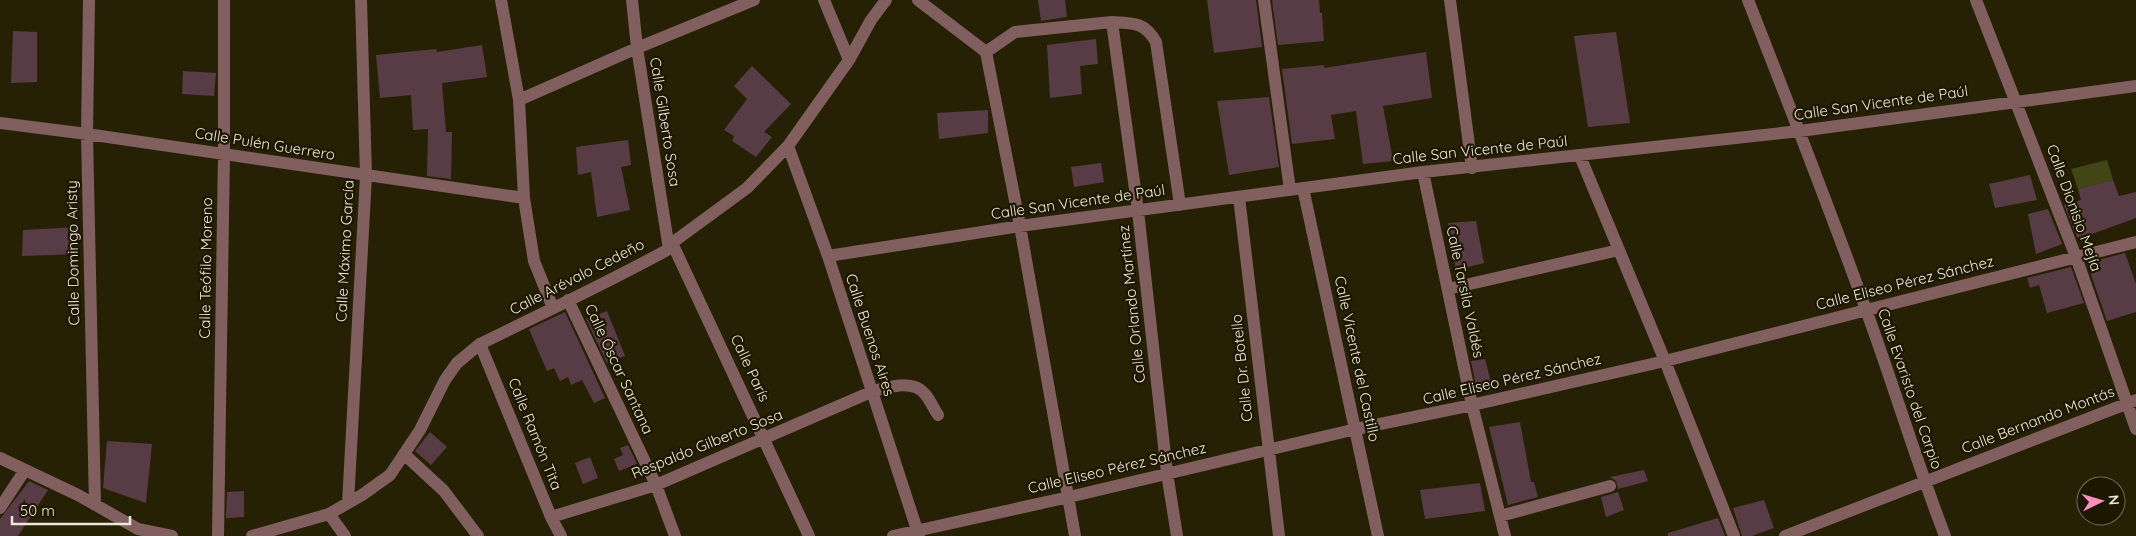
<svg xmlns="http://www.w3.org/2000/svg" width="2136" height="536" font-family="Quicksand,sans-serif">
<rect width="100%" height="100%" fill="#262105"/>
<!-- green -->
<path fill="#424616" d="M2107,160L2113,180L2078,189L2071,169Z"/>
<!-- building -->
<path fill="#583c45" d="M1038,0H1065L1067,17L1041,21Z
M1207,0H1256L1262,47L1214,53Z
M1272,0H1319L1320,13H1322L1324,41L1278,45Z
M13,31L37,32V82L11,83Z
M1616,32L1630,123L1588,127L1574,36Z
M1096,39L1098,64L1080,66L1082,94L1050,98L1047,45Z
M482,45L487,77L442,83L446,132H452L451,179L427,176L428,129L413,130L411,95L380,98L376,55L436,49L437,52Z
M1426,52L1432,98L1383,106L1393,161L1363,164L1356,111L1331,115L1335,139L1292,144L1282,69L1324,65V68Z
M752,66L791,104L764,132L772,137L756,157L732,141L734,136L724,130L747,99L734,86Z
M183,71L216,73L214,96L182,94Z
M1269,97L1279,167L1229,175L1217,101Z
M988,110V133L939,139L937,113Z
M628,140L631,165L621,167L630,210L597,217L591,172L578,175L576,147Z
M1101,163L1104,182L1074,187L1071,167Z
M2030,175L2037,200L1995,208L1989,184Z
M2113,180L2119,196L2136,192V218L2078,239L2064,205L2081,200L2078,189Z
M2048,209L2062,244L2036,254L2028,214Z
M1476,221L1484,263L1456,270L1448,223Z
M78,227L79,254L22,256L23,230Z
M2125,253L2136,284V312L2107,321L2087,263Z
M2071,267L2084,303L2047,313L2039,285L2030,288L2027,278Z
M607,311L625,356L607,363L586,319Z
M565,312L605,398L594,403L582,380L571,385L568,377L560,381L554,368L547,371L529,329Z
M1485,359L1491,382L1476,386L1471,361Z
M1520,422L1531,482H1534L1538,497L1508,505L1489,427Z
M430,432L447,447L431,465L415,451Z
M107,441L152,444L146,503L103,488Z
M628,445L637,464L619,471L614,459L623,455L620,448Z
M590,457L598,478L583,484L575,463Z
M1644,470L1648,481L1618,489L1616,481L1610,477Z
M29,481L48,490L18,536H0V519Z
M1480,483L1485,511L1425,519L1420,490Z
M244,491V517L226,518L227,492Z
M1618,492L1624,510L1606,517L1601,497Z
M1764,500L1774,528L1752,536H1742L1733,508Z
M1718,518L1725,536H1668V533Z"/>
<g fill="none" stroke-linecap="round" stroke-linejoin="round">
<!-- minor -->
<path stroke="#825f5f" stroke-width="12" d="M89,0L87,134L95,505
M501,0L519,100L524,198L534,261L553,308
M632,0L637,48L669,249
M824,0L849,60
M918,0L986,52L1020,226L1075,536
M1264,0L1290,190
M1450,0L1472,168
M1748,0C1788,102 1828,204 1865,307C1893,383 1916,461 1945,536
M1976,0L2076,257L2136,429
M1112,22C1132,23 1145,22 1156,42L1180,205
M986,52L1015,32L1112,22L1138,211L1167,473L1177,536
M519,100L637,48L754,0
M0,123L87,134L524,198
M788,146L828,256L919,536
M1580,156L1665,361L1734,536
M1423,172L1472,405L1505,536
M1303,188L1378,536
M1239,197L1279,536
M672,243L809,536
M828,256L1020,226L1423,172L1800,131L2136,86
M1448,289L1619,250
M568,300L656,485L675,536
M480,344L551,517L561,536
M404,454L444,491L478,536
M0,458L78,495L138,529L172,536
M348,503L366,176L361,0
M0,508L25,470
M329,514L345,536
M1500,516L1610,486
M551,517L656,485L871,392C887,387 913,379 925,394C930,400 934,409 938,415
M218,536L224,154V0
M252,536L329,514L362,495L390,475L420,430L445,380L457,363L480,344C543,313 607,283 669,249L672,243L747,188L788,146L849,60L871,20L886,0
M893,536L1069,497L1356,429L1472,405L1665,361L2136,242
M1785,536L2136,400"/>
</g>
<g text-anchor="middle" stroke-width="4.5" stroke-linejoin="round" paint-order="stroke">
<!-- street labels -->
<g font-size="15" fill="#ebe8d8" stroke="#1d1700">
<text transform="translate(1881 103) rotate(-8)" y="5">Calle San Vicente de Paúl</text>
<text transform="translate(665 122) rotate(81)" y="5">Calle Gilberto Sosa</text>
<text transform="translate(265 144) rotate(9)" y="5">Calle Pulén Guerrero</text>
<text transform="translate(1480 150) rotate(-6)" y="5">Calle San Vicente de Paúl</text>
<text transform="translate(1078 202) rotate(-8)" y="5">Calle San Vicente de Paúl</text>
<text transform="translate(2074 208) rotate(70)" y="5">Calle Dionisio Mejía</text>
<text transform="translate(345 251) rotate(-87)" y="5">Calle Máximo García</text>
<text transform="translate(73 253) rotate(-91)" y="5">Calle Domingo Aristy</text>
<text transform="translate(206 268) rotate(-89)" y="5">Calle Teófilo Moreno</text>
<text transform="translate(577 277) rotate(-27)" y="5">Calle Arévalo Cedeño</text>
<text transform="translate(1905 283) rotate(-14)" y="5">Calle Eliseo Pérez Sánchez</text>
<text transform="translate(1465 292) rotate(78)" y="5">Calle Tarsila Valdés</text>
<text transform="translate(1132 304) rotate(-96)" y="5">Calle Orlando Martínez</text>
<text transform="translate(870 335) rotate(72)" y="5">Calle Buenos Aires</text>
<text transform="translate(1357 359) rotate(78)" y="5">Calle Vicente del Castillo</text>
<text transform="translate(750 368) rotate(65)" y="5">Calle París</text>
<text transform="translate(1242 368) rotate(-96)" y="5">Calle Dr. Botello</text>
<text transform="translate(619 369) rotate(65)" y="5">Calle Óscar Santana</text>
<text transform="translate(1512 379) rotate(-13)" y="5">Calle Eliseo Pérez Sánchez</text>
<text transform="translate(1910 389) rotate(71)" y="5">Calle Evaristo del Carpio</text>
<text transform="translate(2038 420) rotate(-21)" y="5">Calle Bernando Montás</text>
<text transform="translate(535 434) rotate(68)" y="5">Calle Ramón Tita</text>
<text transform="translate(707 444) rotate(-22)" y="5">Respaldo Gilberto Sosa</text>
<text transform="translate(1117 468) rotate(-13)" y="5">Calle Eliseo Pérez Sánchez</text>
</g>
</g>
<!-- north arrow -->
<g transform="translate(2101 501) rotate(85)"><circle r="24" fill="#1d1700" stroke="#6f6b56"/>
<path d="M0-4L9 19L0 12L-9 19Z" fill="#fd8ec0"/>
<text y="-8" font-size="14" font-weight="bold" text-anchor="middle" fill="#ebe8d8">N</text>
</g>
<!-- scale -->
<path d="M12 516v8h118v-8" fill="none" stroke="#ebe8d8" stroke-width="2.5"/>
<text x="20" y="516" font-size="15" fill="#ebe8d8" stroke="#1d1700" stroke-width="4" paint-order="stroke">50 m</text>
</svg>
